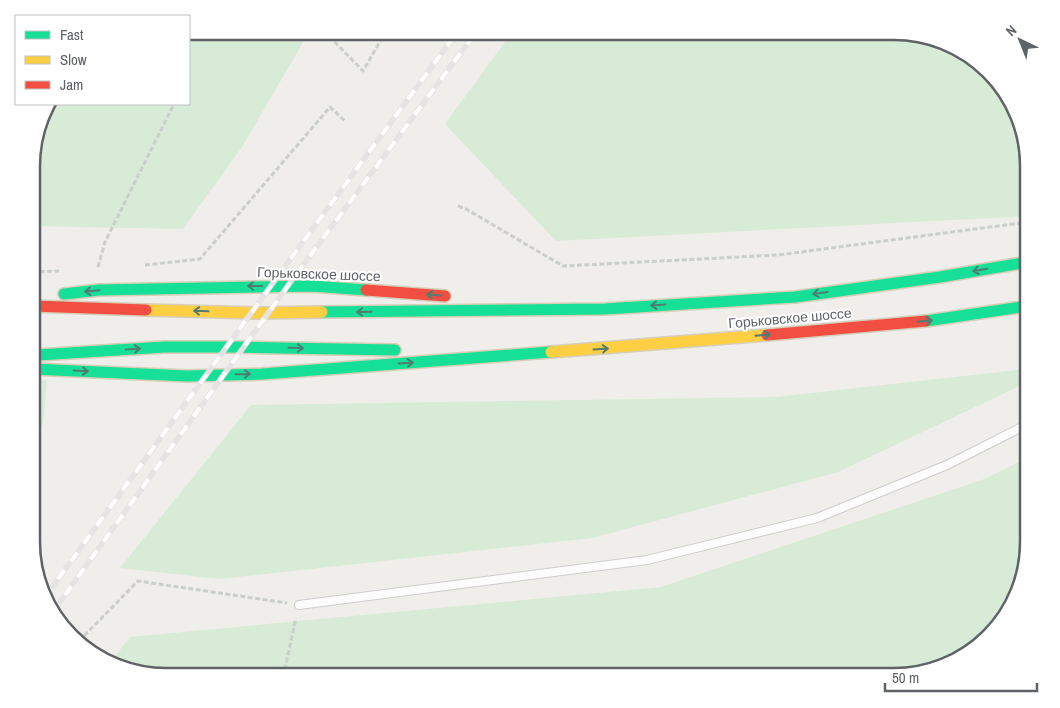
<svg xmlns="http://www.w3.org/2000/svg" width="1060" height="708" font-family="'Archivo Narrow',sans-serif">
<rect width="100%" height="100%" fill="#efeeea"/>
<!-- green -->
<path fill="#d8ebd6" d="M189,31H311L309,32L242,147L183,229L32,226V148L45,106L47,104H189Z
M513,31H895L969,54L1011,99L1028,157V216L556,241L445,124Z
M1028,369V382L838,472L592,538L220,579L120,568L251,405L776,397Z
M47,380L43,424L32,433V381Z
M1028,458V551L1006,617L961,659L903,676L165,677L112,660L130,637L661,587L982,480Z"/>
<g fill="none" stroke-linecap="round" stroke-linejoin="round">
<defs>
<path id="lane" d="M299,605L647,560L817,518L947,465L1028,424"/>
<path id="fast" d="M64,294L99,290L312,286L366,290
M322,312L605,309L795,297L940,277L1028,262
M926,321L1028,306
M38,355L164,347H233L395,350
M32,369L187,376L262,374L551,352"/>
<path id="slow" d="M146,310L259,313L322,312
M551,352L767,335"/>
<path id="jam" d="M366,290L445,296
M32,306L146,310
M767,335L926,321"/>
</defs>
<!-- lane casing -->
<use href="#lane" stroke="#cbcccc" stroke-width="10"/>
<!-- fast casing -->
<use href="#fast" stroke="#d7ceb8" stroke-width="14"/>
<!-- slow casing -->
<use href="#slow" stroke="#d7ceb8" stroke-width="14"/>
<!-- jam casing -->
<use href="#jam" stroke="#d7ceb8" stroke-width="14"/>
<!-- path -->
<path stroke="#cacfcc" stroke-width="3" stroke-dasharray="5 2.5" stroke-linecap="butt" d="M324,31L363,71L386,31
M458,206L466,209L563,266L778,255L1028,222
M145,265L200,259L330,107L346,122
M98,267L105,242L174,104
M32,272L59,271
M79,641L138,581L287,603
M283,677L296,618"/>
<!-- lane -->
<use href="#lane" stroke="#fdfcfc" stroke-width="8"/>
<!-- fast -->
<use href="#fast" stroke="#16e098" stroke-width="11"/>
<!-- slow -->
<use href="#slow" stroke="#ffcf43" stroke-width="11"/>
<!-- jam -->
<use href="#jam" stroke="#f24e42" stroke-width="11"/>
<defs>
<path id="rail" d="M45,597L278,276L458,31
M52,613L292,280L477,31"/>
</defs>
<!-- rail casing -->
<use href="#rail" stroke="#e4e4e4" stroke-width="5.5"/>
<!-- rail -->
<use href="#rail" stroke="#fff" stroke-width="4" stroke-dasharray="11" stroke-linecap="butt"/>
</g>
<!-- one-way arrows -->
<defs><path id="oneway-shaft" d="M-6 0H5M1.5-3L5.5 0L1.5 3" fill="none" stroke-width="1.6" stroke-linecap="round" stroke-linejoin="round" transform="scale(1.25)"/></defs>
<g stroke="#507c72">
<use href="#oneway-shaft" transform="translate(980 270) rotate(170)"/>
<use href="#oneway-shaft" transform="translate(255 286) rotate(180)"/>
<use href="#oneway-shaft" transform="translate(92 291) rotate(175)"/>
<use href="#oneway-shaft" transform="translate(820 293) rotate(172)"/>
<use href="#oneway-shaft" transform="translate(434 295) rotate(-176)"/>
<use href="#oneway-shaft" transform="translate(658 305) rotate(176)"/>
<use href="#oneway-shaft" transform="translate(201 311) rotate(-178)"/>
<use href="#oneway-shaft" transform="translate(364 312) rotate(179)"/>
<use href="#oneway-shaft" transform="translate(925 321) rotate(-6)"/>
<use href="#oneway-shaft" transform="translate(763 335) rotate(-5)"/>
<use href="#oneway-shaft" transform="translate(296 348) rotate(1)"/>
<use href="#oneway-shaft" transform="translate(133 349) rotate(-3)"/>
<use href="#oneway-shaft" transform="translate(601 349) rotate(-4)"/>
<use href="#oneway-shaft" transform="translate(406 363) rotate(-4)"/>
<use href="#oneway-shaft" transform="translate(81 371) rotate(3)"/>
<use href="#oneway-shaft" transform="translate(243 374) rotate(-1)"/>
</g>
<g text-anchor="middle" stroke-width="4" stroke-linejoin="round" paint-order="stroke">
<!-- street labels -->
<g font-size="14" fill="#5f6368" stroke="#fff">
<text transform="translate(319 274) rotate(2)" y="5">Горьковское шоссе</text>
<text transform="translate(790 318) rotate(-5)" y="5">Горьковское шоссе</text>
</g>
</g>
<!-- crop -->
<path d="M0 0H1060V708H0ZM166 40H894A126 126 0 0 1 1020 166V542A126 126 0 0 1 894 668H166A126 126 0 0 1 40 542V166A126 126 0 0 1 166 40Z" fill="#fff" fill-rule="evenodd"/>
<path fill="none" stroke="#5f6368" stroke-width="2.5" d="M166 40H894A126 126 0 0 1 1020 166V542A126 126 0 0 1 894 668H166A126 126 0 0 1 40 542V166A126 126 0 0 1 166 40Z"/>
<!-- legend -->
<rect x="15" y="15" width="175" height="90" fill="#ffffff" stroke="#bfc1c3"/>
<rect x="25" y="31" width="25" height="8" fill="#16e098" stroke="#bfc1c3"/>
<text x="60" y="40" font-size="15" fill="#5f6368">Fast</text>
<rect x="25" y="56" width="25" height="8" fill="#ffcf43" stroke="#bfc1c3"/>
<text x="60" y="65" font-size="15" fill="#5f6368">Slow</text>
<rect x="25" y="81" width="25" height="8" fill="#f24e42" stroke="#bfc1c3"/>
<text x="60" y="90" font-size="15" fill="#5f6368">Jam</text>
<!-- north arrow -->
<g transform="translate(1020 40) rotate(317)" stroke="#ffffff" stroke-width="4" paint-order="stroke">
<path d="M0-4L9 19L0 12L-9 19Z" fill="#5f6368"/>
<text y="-8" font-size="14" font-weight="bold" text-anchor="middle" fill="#5f6368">N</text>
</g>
<!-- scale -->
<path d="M885 683v8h152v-8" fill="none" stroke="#5f6368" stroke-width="2.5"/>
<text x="892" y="683" font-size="15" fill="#5f6368" stroke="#ffffff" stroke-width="4" paint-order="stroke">50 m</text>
</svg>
